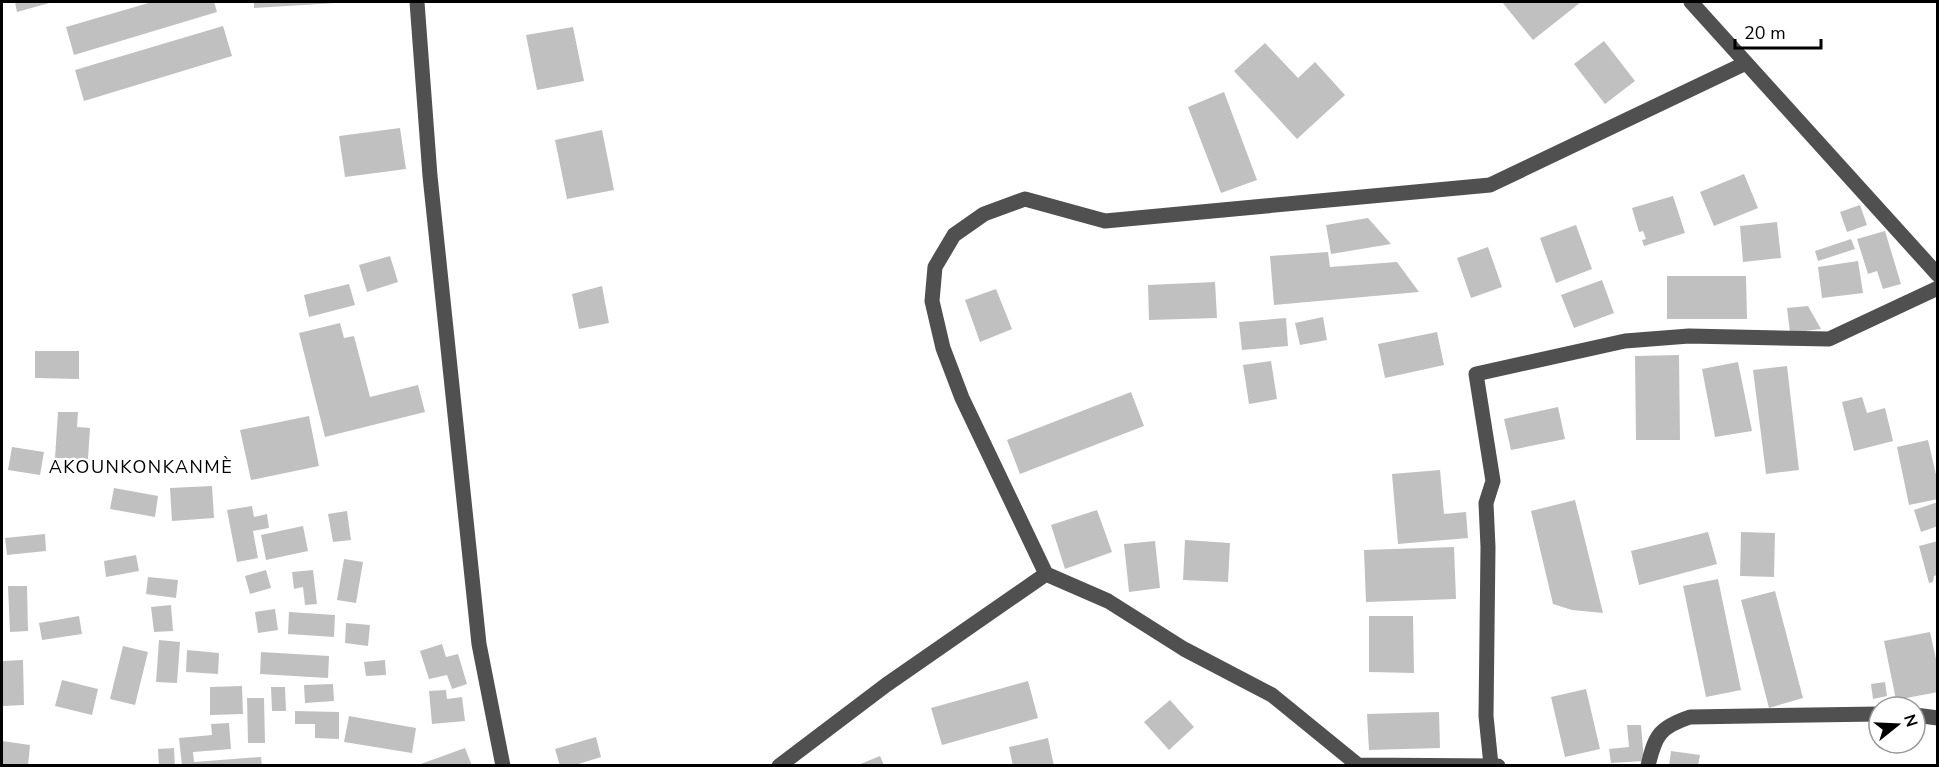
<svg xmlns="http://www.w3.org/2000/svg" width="1939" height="767" font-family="'Nunito Sans',sans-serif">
<rect width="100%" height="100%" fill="#fff"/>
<!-- building -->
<path fill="#c0c0c0" d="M15,2H53L17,12Z
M152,2H214L217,12L74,55L66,27Z
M254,2H336V3L254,8Z
M1502,2H1581L1533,40Z
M223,26L232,56L84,101L75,70Z
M573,27L584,81L537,90L526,35Z
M1604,41L1635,81L1605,104L1574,64Z
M1265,43L1298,78L1315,62L1345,95L1297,139L1234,71Z
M1224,92L1257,180L1221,193L1188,107Z
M400,128L406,169L345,177L339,136Z
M602,130L614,190L567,199L555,140Z
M1744,174L1758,208L1714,226L1700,192Z
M1673,196L1685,233L1644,246L1642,240L1646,239L1643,231L1639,232L1632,208Z
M1860,205L1867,225L1847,232L1840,212Z
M1368,218L1391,244L1331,254L1326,225Z
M1777,222L1781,258L1743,262L1740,226Z
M1576,225L1592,269L1556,283L1540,238Z
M1885,231L1901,284L1883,289L1877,271L1868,274L1857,239Z
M1851,239L1855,249L1818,261L1815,251Z
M1488,247L1502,287L1471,298L1457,258Z
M1328,252L1330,267L1397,262L1419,292L1274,305L1270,256Z
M390,256L398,282L367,292L359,265Z
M1858,261L1863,293L1822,298L1818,267Z
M1667,276H1746L1747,319H1667Z
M1602,280L1614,313L1574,328L1561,295Z
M1215,282L1217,318L1149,320L1148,285Z
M349,284L355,305L309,317L304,295Z
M602,286L609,323L579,329L572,294Z
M996,289L1012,329L980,342L965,300Z
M1808,306L1821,329L1790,333L1787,308Z
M1323,317L1327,340L1300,345L1295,323Z
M1286,318L1288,346L1242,350L1239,322Z
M340,323L344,338L354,336L370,397L418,385L425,412L325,437L299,333Z
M1437,332L1444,365L1385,378L1378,344Z
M35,351H79V379L35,378Z
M1679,355L1680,440H1636L1635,356Z
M1271,361L1277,399L1249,404L1243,365Z
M1738,362L1752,431L1715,437L1702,369Z
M1787,366L1799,470L1766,474L1753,370Z
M1131,392L1144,426L1020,474L1007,440Z
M1862,397L1867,413L1885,408L1893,441L1854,451L1842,402Z
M1558,407L1565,439L1511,450L1504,419Z
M58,412H78L77,427L90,428L88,459L55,458Z
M309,416L319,466L251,480L240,430Z
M1928,440L1938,483V499L1909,505L1897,447Z
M12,447L44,452L40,475L8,470Z
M1440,470L1444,514L1466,512L1468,538L1398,544L1392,474Z
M212,486L214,518L172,521L170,488Z
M114,488L158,496L155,517L110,509Z
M1575,500L1603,613L1572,610L1553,604L1531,511Z
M1938,502V526L1921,532L1914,510Z
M252,506L254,517L267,514L269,528L253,531L258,558L237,562L227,510Z
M1097,510L1112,552L1065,569L1051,525Z
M347,511L351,540L333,542L328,514Z
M303,526L308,551L266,560L261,535Z
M1708,532L1717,564L1639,585L1631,551Z
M1741,532L1775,533L1774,577L1740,576Z
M45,534L46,551L7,555L5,538Z
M1185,540L1230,543L1228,582L1183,580Z
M1155,541L1160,588L1129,592L1124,544Z
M1938,541V575L1934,576L1933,582L1929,583L1919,546Z
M1454,547L1456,599L1366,602L1364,550Z
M136,555L139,571L106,577L104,561Z
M344,559L363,562L356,603L337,600Z
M266,570L271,588L250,594L245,576Z
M313,570L317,604L305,605L303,587L294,589L292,572Z
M148,577L178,580L176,598L146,594Z
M1718,579L1741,690L1706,697L1683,586Z
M8,586H27L28,631L10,632Z
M1775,591L1803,698L1769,708L1741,600Z
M171,605L173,631L154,632L151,607Z
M275,609L278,630L258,633L255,612Z
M289,612L335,615L334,637L288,634Z
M79,616L82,634L42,640L39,623Z
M1369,616H1413L1414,673L1369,672Z
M346,623L370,625L368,646L345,643Z
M1930,632L1938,668V692L1896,700L1884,641Z
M159,640L180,642L177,683L156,682Z
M442,644L446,657L458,654L467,684L452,689L447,675L429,679L420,651Z
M123,646L148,652L135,705L110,699Z
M187,650L219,653L218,674L186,672Z
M261,652L329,656L328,678L260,674Z
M23,660L24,705L2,706V661Z
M385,660L386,675L366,676L364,662Z
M62,680L98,689L92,715L55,706Z
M1028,681L1038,718L942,745L931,708Z
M1885,682L1887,696L1873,699L1871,684Z
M333,684L334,701L305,703L304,685Z
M242,686L243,714L210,715V687Z
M271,687H285L286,711H272Z
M1586,689L1600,749L1565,757L1551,697Z
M446,690L447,699L462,697L465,721L432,724L429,691Z
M247,698H264L265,743H248Z
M1170,700L1194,727L1169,750L1144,722Z
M295,711L339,712V739L315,738V724H295Z
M1439,712L1440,748L1369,750L1367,714Z
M349,716L416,728L412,753L344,742Z
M229,723L231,749L193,752L194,762L261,757L262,766H182L179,738L212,735L211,724Z
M1627,725H1641L1644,761L1611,763L1609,749L1629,747Z
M596,737L601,757L572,766H560L555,749Z
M1048,738L1054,766H1013L1009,747Z
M2,741L30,745L28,766H2Z
M174,748L175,766H159L158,749Z
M465,748L472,766H418V765Z
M1671,751L1700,755L1698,766H1669Z
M880,756L884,765H858Z"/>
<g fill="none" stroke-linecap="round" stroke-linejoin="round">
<!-- minor -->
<path stroke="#505050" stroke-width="15" d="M417,2L430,176L479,644L503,766
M1691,2L1938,275
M1915,715L1938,718
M1491,765L1486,716L1488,547L1486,503L1493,481L1476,374L1625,341L1689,336L1829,339L1938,288
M779,766L886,685L1046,574
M1498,766L1358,765L1272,695L1184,649L1108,601L1046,574L962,398L943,348L932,301L935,267L954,235L984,214L1025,199L1105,221L1490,185L1746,63
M1648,766C1655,735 1660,727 1690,717L1879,714"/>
</g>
<g text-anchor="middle" stroke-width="4.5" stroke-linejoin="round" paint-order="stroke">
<!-- quarter labels -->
<g font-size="18" letter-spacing="1.5" fill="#000" stroke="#fff">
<text x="141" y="473">AKOUNKONKANMÈ</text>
</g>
</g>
<!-- border -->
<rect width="1939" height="767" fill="none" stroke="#000000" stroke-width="6"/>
<!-- north arrow -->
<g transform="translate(1897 725) rotate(72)"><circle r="28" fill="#ffffff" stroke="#999999" stroke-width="1.5"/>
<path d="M0-4.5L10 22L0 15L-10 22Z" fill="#000000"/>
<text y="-9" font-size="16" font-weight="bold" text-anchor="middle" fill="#000000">N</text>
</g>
<!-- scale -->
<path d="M1735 39v9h86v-9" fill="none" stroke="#000000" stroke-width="3"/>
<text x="1744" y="39" font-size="18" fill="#000000" stroke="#ffffff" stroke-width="4.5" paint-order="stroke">20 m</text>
</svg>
